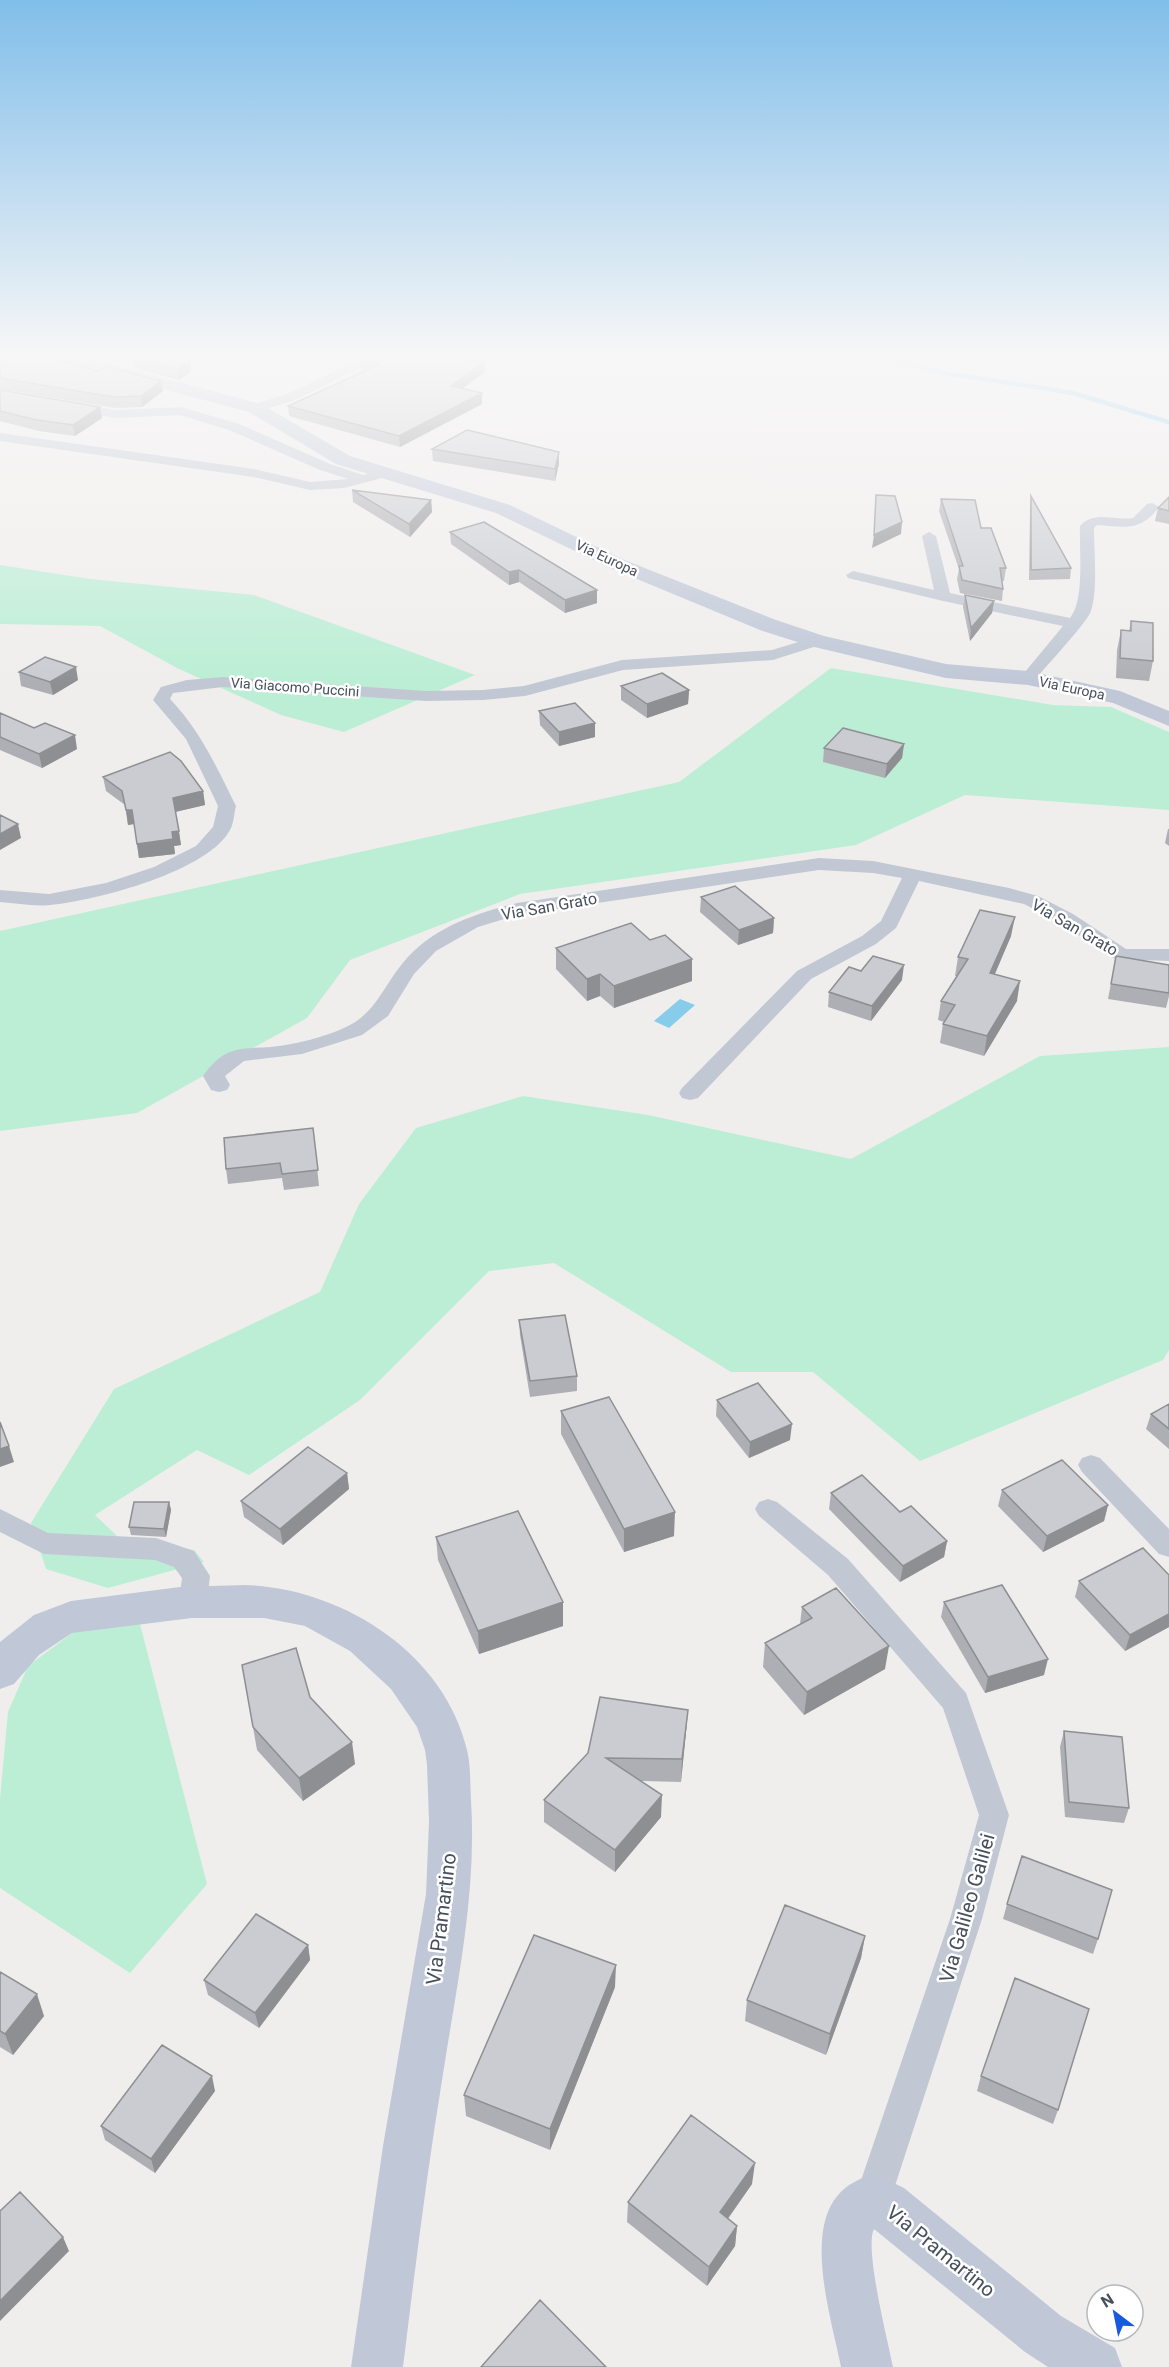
<svg xmlns="http://www.w3.org/2000/svg" width="1169" height="2367" font-family="Roboto,sans-serif">
<rect width="100%" height="100%" fill="#f0eeed"/>
<!-- green -->
<path fill="#bbeed5" d="M0,565L90,579L254,595L475,675L344,732L281,715L177,668L100,626L0,624Z
M831,668L1053,705L1111,707L1169,732V810L965,795L856,845L520,894L350,960L307,1018L137,1113L0,1131V931L679,782Z
M1169,1047V1350L1163,1360L920,1461L813,1372H731L554,1263L489,1271L360,1400L249,1475L197,1450L95,1515L118,1537L194,1550L204,1562L108,1588L46,1569L31,1523L114,1389L320,1292L359,1204L416,1128L523,1096L648,1115L851,1159L1040,1056Z
M140,1624L207,1884L130,1973L0,1888V1799L8,1712L28,1666L75,1631Z"/>
<!-- water -->
<path fill="#88cceb" d="M680,999L695,1005L669,1028L654,1021Z"/>
<g fill="none" stroke-linecap="round" stroke-linejoin="round">
<!-- stream -->
<path stroke="#88cceb" stroke-width="4.5" d="M828,353L903,363L933,371L1073,393L1169,422"/>
<!-- path -->
<path stroke="#73ccaa" stroke-width="2" stroke-dasharray="3 1.5" stroke-linecap="butt" d="M1125,353L1169,361"/>
<!-- street -->
<path fill="#c1c8d3" fill-rule="evenodd" d="M375,353H390L293,401L255,412L249,408L251,405L285,395Z
M73,404L116,410L181,407L239,424L330,464L363,475L381,470L388,474L386,477L344,488L310,490L254,477L0,441V433L254,469L310,482L348,479L320,470L229,430L180,415L116,418L69,411L67,408Z
M1152,503L1159,507C1140,532 1125,527 1097,525L1094,528C1094,551 1098,589 1091,611C1086,624 1046,666 1034,681L1028,683L1020,678L1063,626L943,601L848,578L846,575L853,571L934,590L922,536L929,532L936,536L950,593L1070,618C1085,600 1079,550 1080,526C1094,510 1115,521 1133,518L1147,504Z
M818,636L823,638L826,641L823,644L773,660L623,670L525,696L483,700L426,701L223,687L173,693L170,699C200,730 217,768 236,806C234,813 234,822 231,828C211,871 95,901 50,905C34,907 16,903 0,902V890L49,894L106,883L154,867L196,846L213,827L218,806L186,739L153,700L161,687L187,680L223,677L426,691L483,690L524,686L622,660L772,650Z
M819,858L873,861L1009,888L1038,896L1073,914L1126,949H1169V961L1115,959L1059,922L1024,904L919,881L896,928L876,944L811,979L698,1098L690,1100L682,1098L679,1093L682,1088L797,971L862,936L881,921L902,878L873,873L819,870L517,915L478,927L436,951L414,974L388,1016L362,1035L302,1054L244,1061L225,1076L230,1085L227,1090L219,1092L211,1090L203,1076C210,1066 219,1056 230,1052C243,1047 257,1048 271,1047C296,1044 323,1038 346,1027C375,1014 383,987 402,964C431,928 474,914 517,903Z
M1091,1455L1100,1458L1169,1529V1557L1159,1554L1082,1472L1078,1465L1082,1458Z
M768,1499L777,1502L848,1559L966,1693L1009,1815L982,1919L891,2198L886,2211L873,2216L860,2211L855,2198L950,1919L979,1815L943,1708L828,1575L759,1516L755,1509L759,1502Z
M0,1509L48,1533L156,1538L194,1551L210,1576L207,1601L203,1609L193,1612L183,1609L179,1601L182,1578L174,1567L155,1560L44,1554L0,1532Z"/>
<!-- secondary -->
<path fill="#c0c8d7" fill-rule="evenodd" d="M52,353H75L107,363L261,404L350,456L510,505L622,559L776,620L824,636L946,664L1028,671L1120,691L1169,711V726L1113,703L1028,685L946,678L810,646L760,630L608,567L496,513L336,464L249,412L95,371L54,357Z
M245,1585C341,1588 444,1652 467,1750C471,1766 470,1784 471,1800C477,1893 457,1983 443,2074C427,2172 415,2269 403,2367H351L383,2146L426,1894L429,1821L427,1765L425,1750L417,1727L391,1689L350,1651L305,1626L264,1618H192L72,1633L39,1655L14,1684L0,1689V1642L34,1615L71,1601L180,1587Z
M873,2173L904,2188L1061,2316L1115,2348L1122,2367H1048L1025,2352L874,2229C864,2248 888,2341 893,2367H841C832,2321 804,2234 838,2195C847,2184 860,2179 873,2173Z"/>
</g>
<!-- wall -->
<path fill="#aeafb5" d="M376,353H457L452,357L484,362L485,372L462,389L482,393V404L400,447L289,416L288,406L364,372L361,371V361Z
M0,357L161,381L163,391L142,407L116,408L0,389Z
M132,357L190,360L191,371L179,380L134,368Z
M0,390L100,407L102,418L75,436L39,431L0,421Z
M432,449L559,452V464L555,481L433,461Z
M352,490L431,500L432,512L410,537L353,502Z
M1031,496L1071,568L1070,579L1029,580L1030,506Z
M1169,497V524L1155,521L1158,508Z
M941,499L981,528L1006,568L1004,581H1002L1003,589L1002,601L960,593L957,579L959,569L939,511Z
M450,532L597,603L565,613L519,582L509,585L451,544Z
M965,595L994,601L992,613L970,641L963,607Z
M1131,621L1153,661L1149,681L1116,678L1117,650L1121,630L1129,631Z
M19,672L78,680L53,695L21,686Z
M621,686L689,690L688,704L647,718L621,700Z
M539,711L595,737L559,746L540,725Z
M0,713L77,749L42,768L0,750Z
M904,744L902,758L885,778L823,762L824,748Z
M103,777L203,791L205,805L175,812L181,845L174,846L175,854L139,858L134,824L128,825L125,805L106,791Z
M1168,829H1169V846L1165,843Z
M701,897L774,918L773,933L738,945L700,912Z
M1011,936L995,974L1017,1001L984,1056L940,1043L943,1024L944,1022L938,1020L941,1001L957,976H955L958,957Z
M556,948L692,981L614,1008L600,996L587,1001L556,969Z
M1116,956L1169,965V996L1166,1008L1108,999Z
M861,971L902,980L871,1021L828,1007L829,992Z
M313,1128L319,1186L284,1190L282,1178L228,1184L226,1169Z
M519,1320L577,1376V1391L530,1397L520,1335Z
M717,1400L790,1440L749,1458L716,1416Z
M1169,1404V1449L1146,1429L1151,1414Z
M561,1411L674,1536L624,1552L561,1434Z
M347,1473L349,1489L283,1545L244,1517L241,1501Z
M1002,1490L1108,1505L1104,1521L1043,1552L998,1506Z
M831,1493L900,1512L947,1541L944,1557L900,1582L829,1509Z
M169,1502L171,1510L166,1537L131,1535L129,1527Z
M436,1537L563,1626L479,1654L438,1560Z
M1169,1575V1627L1125,1651L1075,1597L1079,1581Z
M944,1602L1044,1675L985,1693L941,1617Z
M802,1607L885,1669L804,1715L763,1667L765,1643L800,1624Z
M242,1665L310,1697L355,1764L303,1801L257,1750Z
M688,1710L686,1732L681,1782L642,1781L661,1817L615,1872L544,1822V1800L588,1753Z
M1064,1731L1129,1808L1124,1823L1065,1817L1060,1747Z
M1007,1904L1098,1939L1093,1954L1003,1919Z
M865,1936L861,1958L826,2055L745,2021L747,2000Z
M308,1945L310,1960L259,2028L208,1995L204,1980Z
M0,1972L44,2016L13,2055L0,2047Z
M615,1987L550,2150L466,2116L464,2095Z
M981,2076L1058,2110L1053,2124L977,2091Z
M215,2091L155,2173L105,2140L101,2126Z
M752,2184L728,2219L737,2226L735,2246L707,2286L627,2222L628,2202Z"/>
<!-- shaded-wall -->
<path fill="#8d8f93" d="M444,353H457L441,365V355Z
M190,360L191,371L179,380L177,369Z
M484,362L485,372L451,396V386Z
M161,381L163,391L142,407L141,396Z
M482,393V404L400,447L399,436Z
M100,407L102,418L75,436L73,425Z
M559,452V464L555,481V469Z
M431,500L432,512L410,537L409,524Z
M902,522L901,534L872,548L874,535Z
M519,570V582L509,585V572Z
M597,590V603L565,613V600Z
M994,601L992,613L970,641L971,628Z
M76,667L78,680L53,695L50,682Z
M689,690L688,704L647,718V704Z
M595,723V737L559,746V732Z
M75,735L77,749L42,768L39,754Z
M904,744L902,758L885,778L887,764Z
M203,791L205,805L175,812L173,798Z
M126,810H132L134,824L128,825Z
M18,824L21,838L0,850V834Z
M179,831L181,845L174,846L175,854L139,858L137,844L172,832Z
M1015,917L1011,936L987,992L990,973Z
M774,918L773,933L738,945L739,930Z
M692,959V981L614,1008V986Z
M904,965L902,980L871,1021L872,1006Z
M600,974V996L587,1001V979Z
M1020,981L1017,1001L984,1056L987,1036Z
M792,1424L790,1440L749,1458L750,1442Z
M9,1446L14,1462L0,1467V1449Z
M347,1473L349,1489L283,1545L280,1529Z
M169,1502L171,1510L166,1537L164,1529Z
M1108,1505L1104,1521L1043,1552L1047,1536Z
M675,1512L674,1536L624,1552V1529Z
M947,1541L944,1557L900,1582L903,1566Z
M563,1602V1626L479,1654L478,1631Z
M1169,1614V1627L1125,1651L1130,1635Z
M889,1646L885,1669L804,1715L807,1692Z
M1048,1659L1044,1675L985,1693L988,1677Z
M688,1710L686,1732L681,1782L682,1759Z
M352,1742L355,1764L303,1801L299,1778Z
M662,1795L661,1817L615,1872V1850Z
M865,1936L861,1958L826,2055L830,2034Z
M308,1945L310,1960L259,2028L255,2013Z
M616,1965L615,1987L550,2150V2129Z
M37,1994L44,2016L13,2055L5,2034Z
M212,2076L215,2091L155,2173L151,2159Z
M755,2163L752,2184L718,2232L720,2212Z
M737,2226L735,2246L707,2286L709,2267Z
M63,2237L69,2251L0,2321V2301Z"/>
<!-- building -->
<path fill="#caccd2" stroke="#8d8f93" stroke-width="1.5" d="M12,353H35L97,371L108,367L161,381L141,396L114,397L0,378V357Z
M143,353H165L190,360L177,369L132,357Z
M376,353H444L441,355L484,362L451,386L482,393L399,436L288,406L380,364L361,361Z
M0,390L100,407L73,425L37,420L0,411Z
M467,430L559,452L555,469L432,449Z
M352,490L431,500L409,524Z
M876,495L895,496L902,522L874,535Z
M1031,496L1071,568L1031,570Z
M1169,497V511L1158,508Z
M941,499L975,500L981,528H991L1006,568H1000L1003,589L962,580L959,566H963Z
M484,522L597,590L565,600L519,570L509,572L450,532Z
M965,595L994,601L971,628Z
M1131,621L1153,623V661L1120,658L1121,630L1131,631Z
M45,657L76,667L50,682L19,672Z
M662,673L689,690L647,704L621,686Z
M575,703L595,723L559,732L539,711Z
M0,713L34,728L45,723L75,735L39,754L0,737Z
M843,728L904,744L887,764L824,748Z
M170,752L181,761L203,791L173,798L179,831L172,832L173,839L137,844L132,810H126L122,791L103,777Z
M0,815L18,824L0,834Z
M735,886L774,918L739,930L701,897Z
M980,910L1015,917L990,973L1020,981L987,1036L943,1024L955,1005L941,1001L968,959L958,957Z
M631,923L650,940L665,935L692,959L614,986L600,974L587,979L556,948Z
M873,956L904,965L872,1006L829,992L849,967L861,971Z
M1116,956L1169,965V993L1111,984Z
M313,1128L318,1170L282,1174L280,1163L226,1169L224,1138Z
M565,1315L577,1376L530,1381L519,1320Z
M758,1383L792,1424L750,1442L717,1400Z
M609,1397L675,1512L624,1529L561,1411Z
M1169,1404V1429L1151,1414Z
M0,1422L9,1446L0,1449Z
M308,1447L347,1473L280,1529L241,1501Z
M1062,1460L1108,1505L1047,1536L1002,1490Z
M862,1475L900,1512L911,1506L947,1541L903,1566L831,1493Z
M134,1502H169L164,1529L129,1527Z
M518,1511L563,1602L478,1631L436,1537Z
M1143,1548L1169,1575V1614L1130,1635L1079,1581Z
M1002,1585L1048,1659L988,1677L944,1602Z
M836,1588L889,1646L807,1692L765,1643L812,1618L802,1607Z
M296,1648L310,1697L352,1742L299,1778L253,1727L242,1665Z
M600,1697L688,1710L682,1759L606,1758L662,1795L615,1850L544,1800L588,1753Z
M1064,1731L1122,1737L1129,1808L1069,1802Z
M1022,1856L1112,1890L1098,1939L1007,1904Z
M785,1905L865,1936L830,2034L747,2000Z
M256,1914L308,1945L255,2013L204,1980Z
M534,1935L616,1965L550,2129L464,2095Z
M0,1972L37,1994L5,2034L0,2031Z
M1015,1978L1089,2009L1058,2110L981,2076Z
M162,2045L212,2076L151,2159L101,2126Z
M691,2115L755,2163L720,2212L737,2226L709,2267L628,2202Z
M20,2192L63,2237L0,2301V2211Z
M540,2300L606,2367H481Z"/>
<!-- sky -->
<linearGradient id="sky" x2="0" y2="1"><stop stop-color="#81bee9"/><stop offset="0.52" stop-color="#f8f7f7"/><stop offset="1" stop-color="#f8f7f7" stop-opacity="0"/></linearGradient>
<rect width="1169" height="684" fill="url(#sky)"/>
<g text-anchor="middle" stroke-width="5" stroke-linejoin="round" paint-order="stroke">
<!-- far-street labels -->
<g font-size="14" fill="#464f5b" stroke="#fff">
<text transform="translate(607 558) rotate(25)" y="5">Via Europa</text>
<text transform="translate(295 687) rotate(4)" y="5">Via Giacomo Puccini</text>
<text transform="translate(1072 688) rotate(12)" y="5">Via Europa</text>
</g>
<!-- street labels -->
<g font-size="16" fill="#464f5b" stroke="#fff">
<text transform="translate(549 906) rotate(-10)" y="6">Via San Grato</text>
<text transform="translate(1075 927) rotate(30)" y="6">Via San Grato</text>
</g>
<!-- near-street labels -->
<g font-size="20" fill="#464f5b" stroke="#fff">
<text transform="translate(967 1908) rotate(-74)" y="7">Via Galileo Galilei</text>
<text transform="translate(441 1919) rotate(-83)" y="7">Via Pramartino</text>
<text transform="translate(941 2251) rotate(39)" y="7">Via Pramartino</text>
</g>
</g>
<!-- north arrow -->
<g transform="translate(1115 2313) rotate(328)"><circle r="28" fill="#ffffff" stroke="#b5b9bd" stroke-width="1.5"/>
<path d="M0-4.5L10 22L0 15L-10 22Z" fill="#1959df"/>
<text y="-9" font-size="16" font-weight="bold" text-anchor="middle" fill="#464f5b">N</text>
</g>
</svg>
